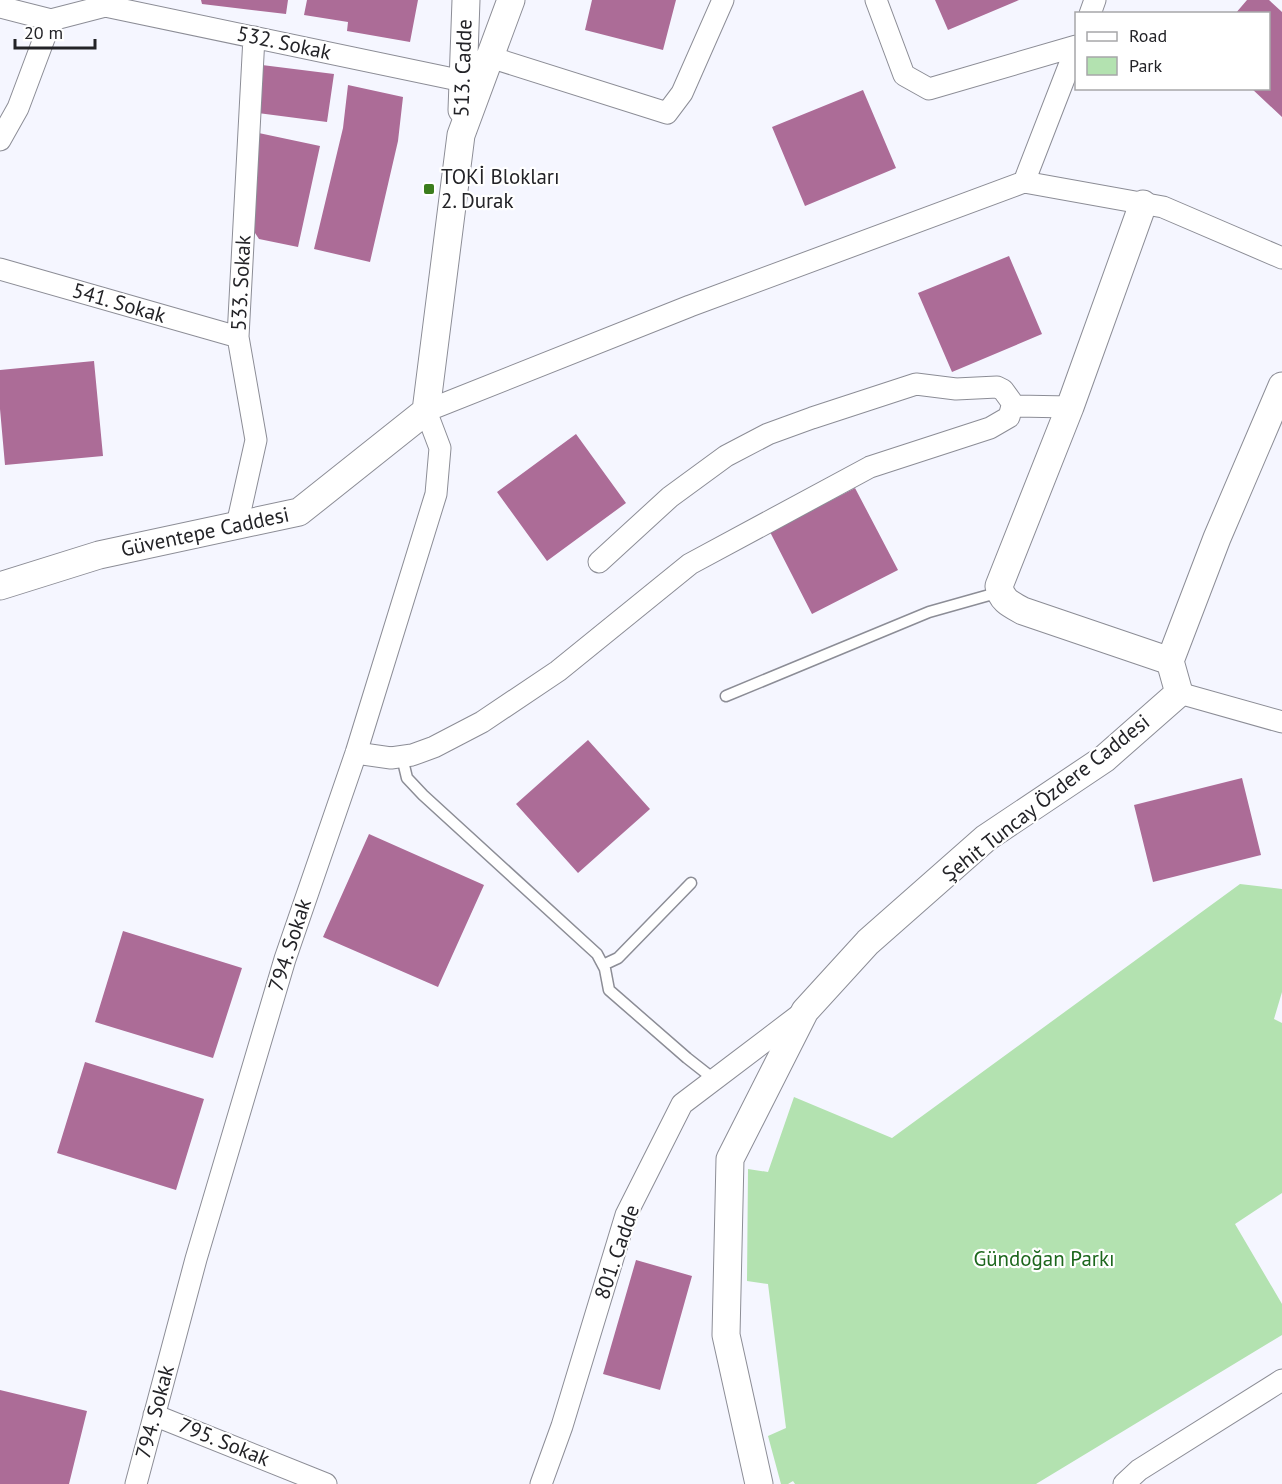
<svg xmlns="http://www.w3.org/2000/svg" width="1282" height="1484" font-family="'PT Sans',sans-serif">
<rect width="100%" height="100%" fill="#f5f6ff"/>
<!-- green -->
<path fill="#b3e2b0" d="M1240,884L1282,889V992L1274,1019L1282,1023V1193L1235,1224L1282,1304V1335L1036,1484H795L793,1481L788,1484H781L768,1436L786,1428L768,1284L747,1281L748,1169L768,1172L794,1097L892,1138Z"/>
<!-- building -->
<path fill="#ac6c97" d="M201,0H288L286,14L202,4Z
M307,0H418L410,42L347,31L348,22L304,15Z
M592,0H676L663,50L585,30Z
M935,0H1019L948,30Z
M1247,0H1269L1282,12V117L1251,88H1269V14H1235Z
M254,64L334,74L327,122L251,112Z
M348,85L403,97L398,141L370,262L314,249L343,128Z
M863,90L896,168L805,206L772,127Z
M254,132L320,146L298,247L259,239L255,233Z
M1009,256L1042,334L952,372L918,293Z
M94,361L103,456L5,465L0,409V370Z
M576,434L626,503L547,561L497,492Z
M855,488L898,570L812,614L770,532Z
M588,740L650,809L578,873L516,804Z
M1242,778L1261,855L1153,882L1134,805Z
M369,834L484,885L438,987L323,937Z
M123,931L242,968L213,1058L95,1022Z
M85,1062L204,1099L176,1190L57,1153Z
M636,1260L692,1276L660,1390L603,1374Z
M0,1390L87,1411L69,1484H0Z"/>
<g fill="none" stroke-linecap="round" stroke-linejoin="round">
<defs>
<path id="service" d="M726,696L929,612L1000,592
M402,757L407,778L423,795L597,954L605,969L609,990L687,1058L715,1080
M603,965L618,958L691,883"/>
<path id="minor" d="M876,0L904,75L929,89L1076,46
M0,7L51,20L105,6L463,81
M1090,14L1095,0
M490,57L667,113L682,93L723,0
M0,140L18,108L51,20
M1024,182L1076,48
M0,269L238,337
M1012,406L1070,407
M237,525L256,440L238,337L254,37
M1179,693L1282,722
M356,753L391,758L412,755L434,747L482,722L558,671L690,564L870,467L990,428L1009,417L1012,406L1011,401L1003,390L997,387L956,389L916,384L812,418L768,434L726,456L670,497L599,562
M154,1415L326,1484
M136,1484L196,1259L285,959L356,753L436,494L440,448L426,411L690,306L1024,182L1163,207L1282,258
M541,1484L562,1426L626,1215L682,1104L802,1013
M1124,1484L1139,1470L1282,1380"/>
<path id="tertiary" d="M462,110L466,0
M1143,204L1070,407L999,586C1001,600 1010,604 1023,611L1170,661
M0,586L99,555L299,512L426,411L461,135L511,0
M759,1484L726,1335L730,1159L805,1011L868,942L986,838L1104,759L1179,693L1170,661L1217,538L1282,386"/>
</defs>
<!-- service casing -->
<use href="#service" stroke="#8c8d96" stroke-width="13"/>
<!-- minor casing -->
<use href="#minor" stroke="#8c8d96" stroke-width="23"/>
<!-- tertiary casing -->
<use href="#tertiary" stroke="#8c8d96" stroke-width="29"/>
<!-- service -->
<use href="#service" stroke="#fff" stroke-width="10"/>
<!-- minor -->
<use href="#minor" stroke="#fff" stroke-width="21"/>
<!-- tertiary -->
<use href="#tertiary" stroke="#fff" stroke-width="27"/>
</g>
<!-- markers -->
<rect fill="#3b7d1d" stroke="#fff" stroke-width="2" x="423" y="183" width="12" height="12" rx="3"/>
<g text-anchor="middle" stroke-width="4.5" stroke-linejoin="round" paint-order="stroke">
<!-- street labels -->
<g font-size="21" fill="#232327" stroke="#fff">
<text transform="translate(284 43) rotate(12)" y="7">532. Sokak</text>
<text transform="translate(463 68) rotate(-88)" y="7">513. Cadde</text>
<text transform="translate(241 283) rotate(-87)" y="7">533. Sokak</text>
<text transform="translate(119 303) rotate(16)" y="7">541. Sokak</text>
<text transform="translate(205 532) rotate(-12)" y="7">Güventepe Caddesi</text>
<text transform="translate(1046 798) rotate(-38)" y="7">Şehit Tuncay Özdere Caddesi</text>
<text transform="translate(290 945) rotate(-72)" y="7">794. Sokak</text>
<text transform="translate(617 1252) rotate(-71)" y="7">801. Cadde</text>
<text transform="translate(155 1412) rotate(-75)" y="7">794. Sokak</text>
<text transform="translate(224 1442) rotate(22)" y="7">795. Sokak</text>
</g>
<!-- poi labels -->
<g font-size="21" fill="#232327" stroke="#fff" text-anchor="start">
<text x="441" y="184">TOKİ Blokları<tspan x="441" dy="24">2. Durak</tspan></text>
</g>
<!-- park labels -->
<g font-size="21" fill="#1d671d" stroke="#fff">
<text x="1044" y="1266">Gündoğan Parkı</text>
</g>
</g>
<!-- legend -->
<rect x="1075" y="12" width="195" height="78" fill="#ffffff" stroke="#a7a7a9" stroke-width="1.5"/>
<rect x="1087" y="32" width="30" height="9" fill="#ffffff" stroke="#a7a7a9" stroke-width="1.5"/>
<text x="1129" y="42" font-size="18" fill="#232327">Road</text>
<rect x="1087" y="57" width="30" height="18" fill="#b3e2b0" stroke="#a7a7a9" stroke-width="1.5"/>
<text x="1129" y="72" font-size="18" fill="#232327">Park</text>
<!-- scale -->
<path d="M15 39v9h80v-9" fill="none" stroke="#232327" stroke-width="3"/>
<text x="24" y="39" font-size="18" fill="#232327" stroke="#ffffff" stroke-width="4.5" paint-order="stroke">20 m</text>
</svg>
